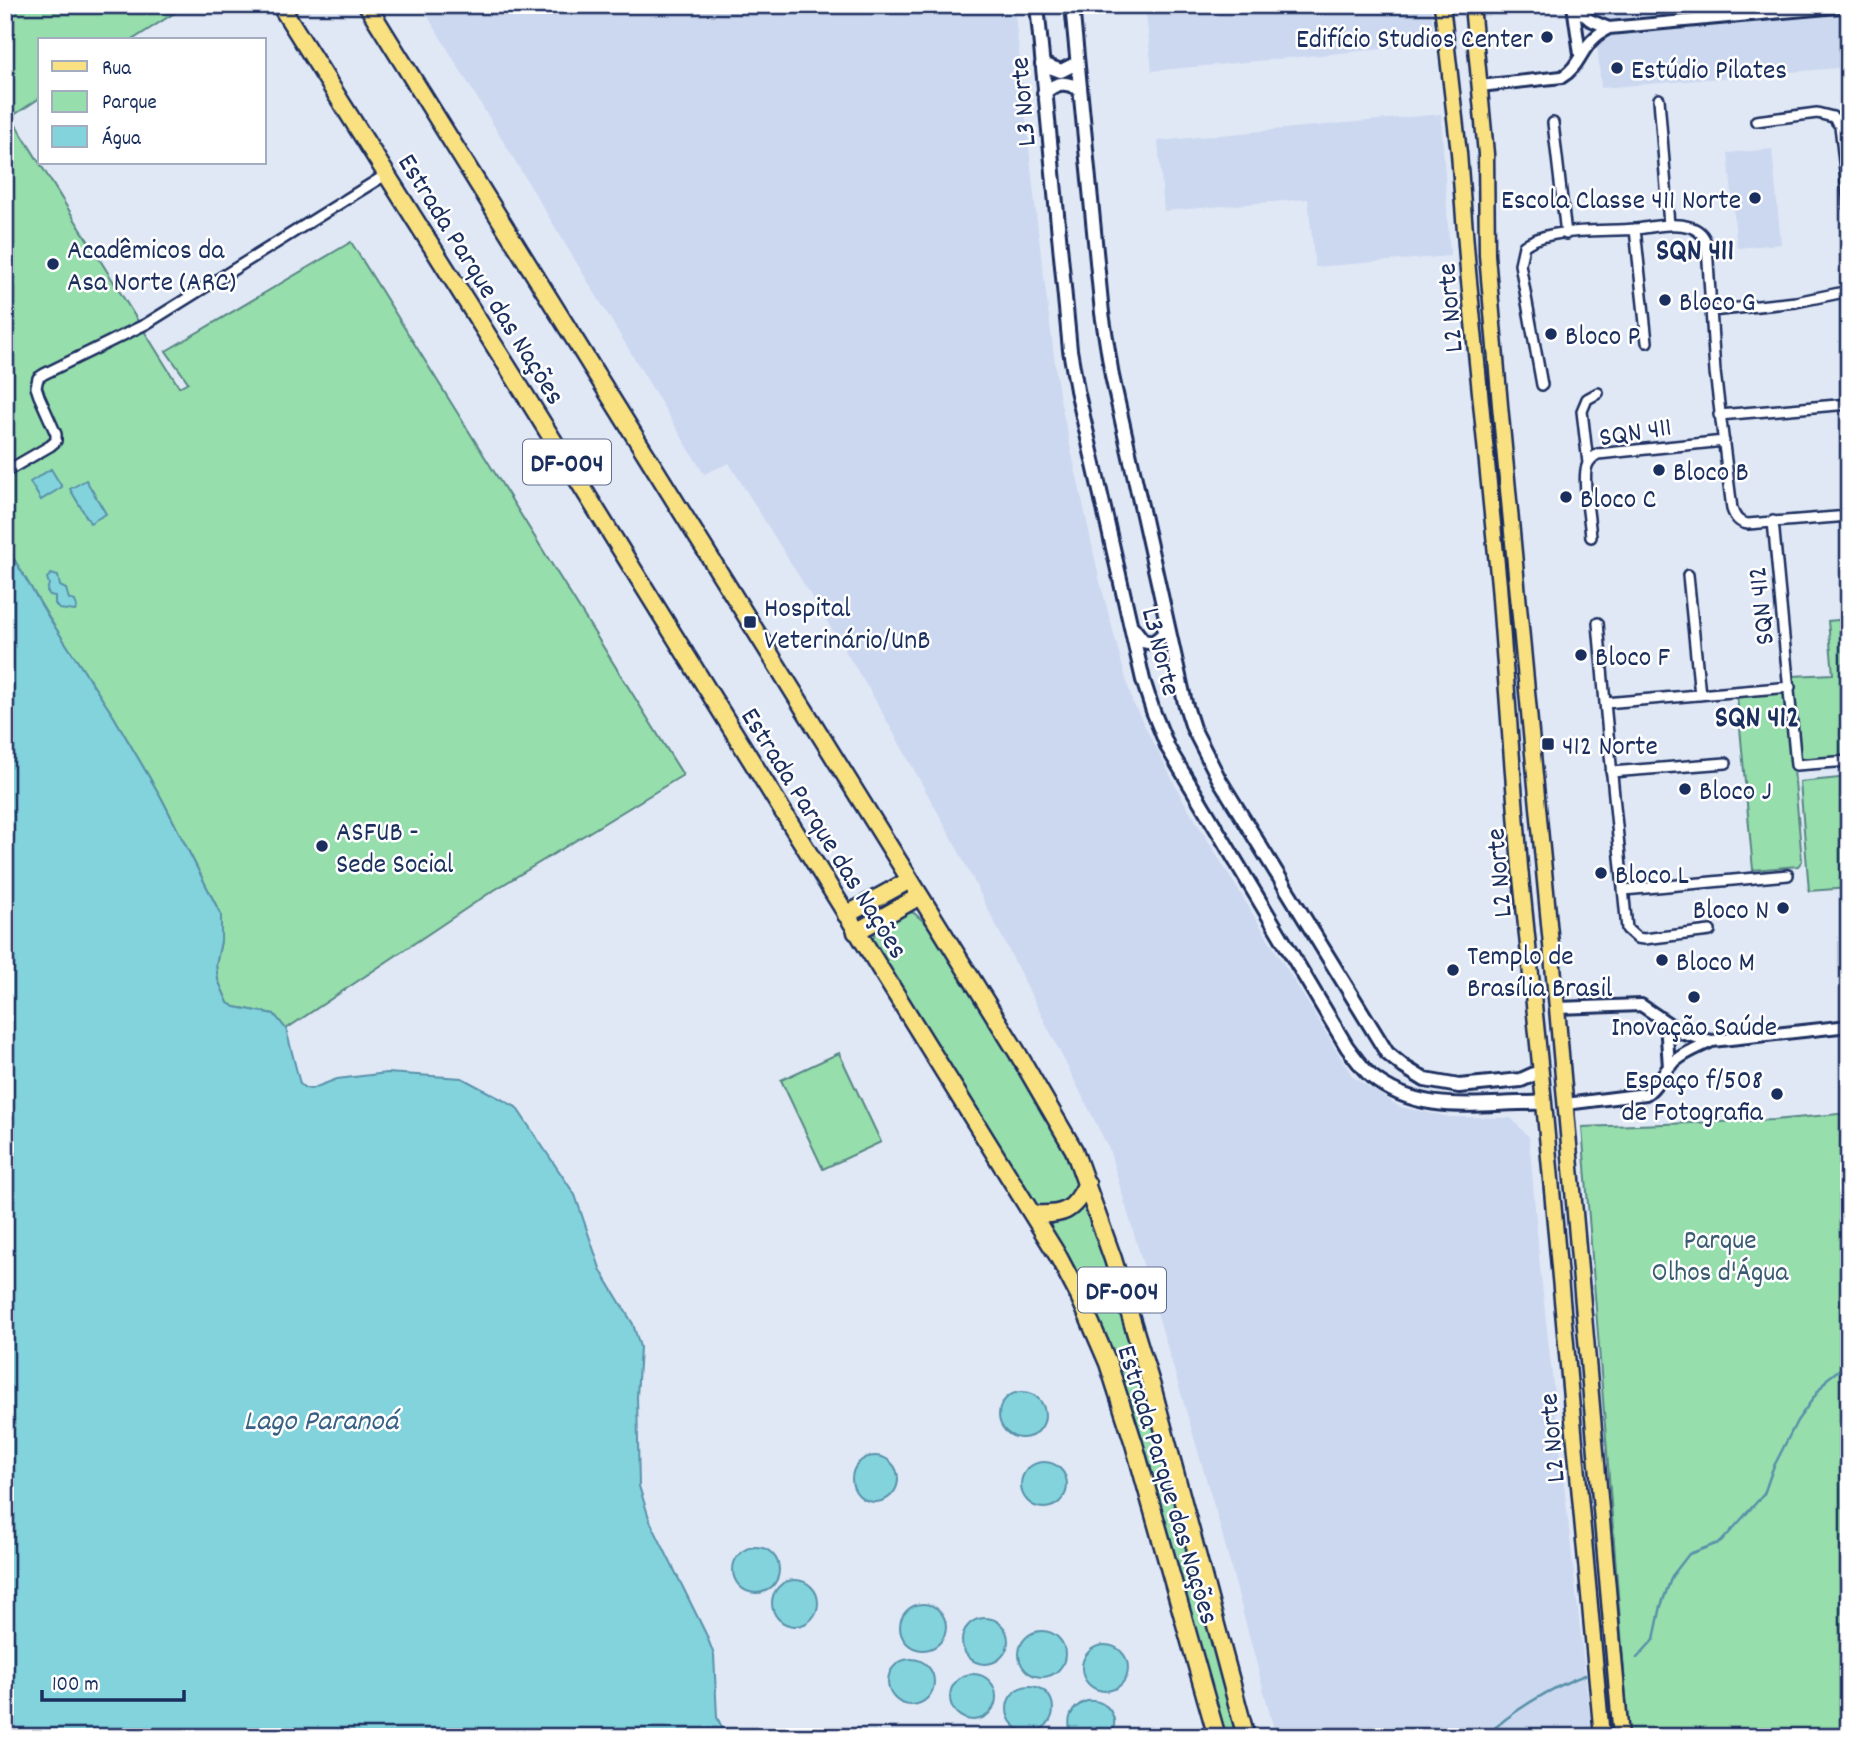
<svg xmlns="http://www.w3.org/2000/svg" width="1854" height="1742" font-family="Dekko,sans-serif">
<rect width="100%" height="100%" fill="#e0e8f6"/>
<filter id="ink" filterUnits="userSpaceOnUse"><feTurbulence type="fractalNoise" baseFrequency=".0143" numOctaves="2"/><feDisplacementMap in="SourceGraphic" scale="14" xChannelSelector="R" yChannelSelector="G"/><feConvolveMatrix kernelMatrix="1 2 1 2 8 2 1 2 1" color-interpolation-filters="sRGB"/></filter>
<g filter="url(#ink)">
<!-- built -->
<path fill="#cbd8ef" d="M421,5H1014L1036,214L1059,395L1101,586L1132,701L1182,798L1353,1077L1400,1107L1450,1117L1511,1118L1529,1137L1540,1267L1592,1737H1276L1220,1526L1109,1149L952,838L873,696L729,463L704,474Z
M1145,5H1431L1434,44L1152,71Z
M1593,5H1775L1607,21L1595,18Z
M1849,14V67L1601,88L1597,41L1609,36Z
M1441,114L1450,256L1315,267L1308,199L1164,211L1158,141Z
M1772,149L1781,244L1737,248L1728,153Z"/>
<!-- green -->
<path fill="#96deac" stroke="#588685" stroke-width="2" d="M5,5H187L132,40H40V98L11,117L179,387L188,382L166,351L351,242L683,775L488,894L286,1029L274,1014L235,1007L228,1003L218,980L216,965L221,941V915L162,799L114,717L49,618L5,544Z
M1848,619L1849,757L1800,761L1793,676L1833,674L1828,621Z
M1787,691L1802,861L1798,866L1753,870L1737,695Z
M1849,777V888L1809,891L1800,782Z
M907,912L914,913L930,927L1022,1076L1073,1168L1077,1180V1187L1064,1206L1041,1207L1034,1203L872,943L875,931Z
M839,1053L881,1142L823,1169L781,1080Z
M1849,1113V1737H1629L1582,1127L1774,1120Z
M1087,1204L1127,1333L1240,1737H1225L1146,1451L1123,1380L1094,1314L1048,1227Z"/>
<!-- water -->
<path fill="#83d3dd" stroke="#5991aa" stroke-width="2" d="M51,469L62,487L41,500L30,482Z
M86,480L106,514L90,523L70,489Z
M5,544L49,618L114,717L162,799L221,915V941L216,965L218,980L228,1003L235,1007L274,1014L286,1029L300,1084L305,1088L311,1089L337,1079L387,1073L462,1078L516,1107L575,1195L601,1271L633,1324L640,1347L637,1397L639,1486L650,1521L706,1634L714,1655L717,1717L723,1730L733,1737H5Z
M51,574L58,576L60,586L66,589L69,599L75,601L77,607L75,611L59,609L55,604V596L50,595L47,591L49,584L47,578Z
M999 1415a23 23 0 1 1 46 0a23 23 0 1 1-46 0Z
M852 1479a23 23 0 1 1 46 0a23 23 0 1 1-46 0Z
M1021 1485a23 23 0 1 1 46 0a23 23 0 1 1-46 0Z
M733 1570a23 23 0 1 1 46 0a23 23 0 1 1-46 0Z
M772 1603a23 23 0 1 1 46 0a23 23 0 1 1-46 0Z
M900 1627a23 23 0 1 1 46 0a23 23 0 1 1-46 0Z
M962 1641a23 23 0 1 1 46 0a23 23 0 1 1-46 0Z
M1019 1654a23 23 0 1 1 46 0a23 23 0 1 1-46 0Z
M1082 1668a23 23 0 1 1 46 0a23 23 0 1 1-46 0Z
M888 1682a23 23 0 1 1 46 0a23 23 0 1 1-46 0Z
M950 1697a23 23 0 1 1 46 0a23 23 0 1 1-46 0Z
M1007 1709a23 23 0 1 1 46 0a23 23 0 1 1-46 0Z
M1087,1701C1108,1699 1121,1718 1110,1737H1073C1065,1721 1070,1707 1087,1701Z"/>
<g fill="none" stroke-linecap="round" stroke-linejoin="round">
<!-- stream -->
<path stroke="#5991aa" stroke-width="2.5" d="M1637,1658L1654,1639L1661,1606L1672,1576L1689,1554L1721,1542L1764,1494L1773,1468L1797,1421L1827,1379L1849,1362
M1485,1737C1510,1712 1552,1687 1585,1675"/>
<defs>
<path id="minor" d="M1659,99L1669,225
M1756,121L1817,113L1833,117L1840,126L1841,134L1849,208
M1553,123L1566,234
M1635,229L1647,342
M1711,311L1796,302L1849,291
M1542,385L1520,264L1524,246C1547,227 1606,232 1636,229C1653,227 1673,222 1690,227C1700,230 1705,237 1707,246L1715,372L1732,509C1735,518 1739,523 1748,524L1849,516
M1719,415L1849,404
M1588,463L1582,411L1587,399L1598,393
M5,472L50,446L56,441V434L39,396L36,387L38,378L44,374L146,324L387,174
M1773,521L1796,765L1849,761
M1591,537C1590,521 1582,479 1587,466C1589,460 1593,457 1598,454L1724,441
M1688,575L1700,695
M1598,623L1605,703
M1611,772L1726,763
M1624,890L1788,875
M1710,931L1644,939L1637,938L1627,929L1605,703L1790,687"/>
<path id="tertiary" d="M1573,5L1580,54
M1573,5L1590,20L1609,28
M1480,86L1562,77C1583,65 1580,42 1609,28L1849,6
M1557,1008L1641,1005L1684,1034L1712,1041L1849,1026
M1666,1022L1669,1067
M1566,1104L1646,1094C1656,1088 1660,1077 1668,1068C1679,1055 1697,1048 1712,1041"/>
<path id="secondary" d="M1037,5L1070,350L1077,390L1143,680L1153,711L1168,748L1347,1047C1354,1056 1362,1068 1371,1076C1422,1118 1485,1101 1544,1103
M1072,5L1102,313L1112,376L1185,703L1193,728L1219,779L1387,1053L1404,1067L1425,1080L1459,1086L1521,1080L1541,1071
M1042,64L1061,71L1077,63
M1044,93C1057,82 1065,81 1079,89
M1133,628L1143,641L1153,643L1163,635L1166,623"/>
<path id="primary" d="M1442,5L1459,153L1468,271L1499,585L1520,867L1544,1103L1602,1737
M1472,5L1486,154L1487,255L1500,405L1557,1008L1621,1737"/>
<path id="trunk" d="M280,5L514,377L1058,1256L1079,1296L1108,1363L1134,1444L1217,1737
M367,5L1017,1052L1074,1150L1113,1259L1153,1390L1246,1737
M846,915L910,880
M856,932L920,896
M1032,1214C1062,1216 1074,1212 1087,1183"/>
</defs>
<!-- minor casing -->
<use href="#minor" stroke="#1b2f5e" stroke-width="14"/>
<!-- tertiary casing -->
<use href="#tertiary" stroke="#1b2f5e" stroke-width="16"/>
<!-- secondary casing -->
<use href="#secondary" stroke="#1b2f5e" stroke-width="18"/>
<!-- primary casing -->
<use href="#primary" stroke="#1b2f5e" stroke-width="19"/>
<!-- trunk casing -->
<use href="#trunk" stroke="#1b2f5e" stroke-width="21"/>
<!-- minor -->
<use href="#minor" stroke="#fff" stroke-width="9"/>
<!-- tertiary -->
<use href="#tertiary" stroke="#fff" stroke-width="10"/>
<!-- secondary -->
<use href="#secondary" stroke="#fff" stroke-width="12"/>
<!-- primary -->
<use href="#primary" stroke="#f9e181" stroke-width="14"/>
<!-- trunk -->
<use href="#trunk" stroke="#f9e181" stroke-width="16"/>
</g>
</g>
<!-- markers -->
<g fill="#1b2f5e" stroke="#fff" stroke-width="2.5">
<circle cx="1547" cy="37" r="7"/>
<circle cx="1617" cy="68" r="7"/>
<circle cx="1755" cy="198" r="7"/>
<circle cx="53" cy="264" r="7"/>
<circle cx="1665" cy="300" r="7"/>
<circle cx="1551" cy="334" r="7"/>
<circle cx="1659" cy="470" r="7"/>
<circle cx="1566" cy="497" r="7"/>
<rect x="743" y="615" width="14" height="14" rx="3.5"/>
<circle cx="1581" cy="655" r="7"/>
<rect x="1541" y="737" width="14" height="14" rx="3.5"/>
<circle cx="1685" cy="789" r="7"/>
<circle cx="322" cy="846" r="7"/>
<circle cx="1601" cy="873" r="7"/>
<circle cx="1783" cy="908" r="7"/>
<circle cx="1662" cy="960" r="7"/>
<circle cx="1453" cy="970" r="7"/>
<circle cx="1694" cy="997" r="7"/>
<circle cx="1777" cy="1094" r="7"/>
</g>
<g text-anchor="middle" stroke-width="5" stroke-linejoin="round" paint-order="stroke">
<!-- shield labels -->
<g fill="#fff" stroke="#5f6d8e" stroke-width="2">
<rect x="523" y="439.5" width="88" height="45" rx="5"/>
<rect x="1078" y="1267.5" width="88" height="45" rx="5"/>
</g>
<g font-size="26" font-weight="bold" fill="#1b2f5e">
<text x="567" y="471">DF-004</text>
<text x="1122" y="1299">DF-004</text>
</g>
<!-- poi labels -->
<g font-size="28" fill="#1b2f5e" stroke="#fff" text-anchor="start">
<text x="1533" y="47" text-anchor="end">Edifício Studios Center</text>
<text x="1631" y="78">Estúdio Pilates</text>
<text x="1741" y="208" text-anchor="end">Escola Classe 411 Norte</text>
<text x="67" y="258">Acadêmicos da<tspan x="67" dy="32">Asa Norte (ARC)</tspan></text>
<text x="1679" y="310">Bloco G</text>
<text x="1565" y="344">Bloco P</text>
<text x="1673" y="480">Bloco B</text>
<text x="1580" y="507">Bloco C</text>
<text x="764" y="616">Hospital<tspan x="764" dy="32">Veterinário/UnB</tspan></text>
<text x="1595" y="665">Bloco F</text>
<text x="1562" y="754">412 Norte</text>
<text x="1699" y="799">Bloco J</text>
<text x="336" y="840">ASFUB -<tspan x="336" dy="32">Sede Social</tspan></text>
<text x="1615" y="883">Bloco L</text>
<text x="1769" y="918" text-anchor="end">Bloco N</text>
<text x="1467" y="964">Templo de<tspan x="1467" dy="32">Brasília Brasil</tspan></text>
<text x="1676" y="970">Bloco M</text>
<text x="1694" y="1035" text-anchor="middle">Inovação Saúde</text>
<text x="1763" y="1088" text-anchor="end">Espaço f/508<tspan x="1763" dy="32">de Fotografia</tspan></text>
</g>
<!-- street labels -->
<g font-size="28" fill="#1b2f5e" stroke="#fff">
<text transform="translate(1021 102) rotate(-95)" y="10">L3 Norte</text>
<text transform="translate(483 278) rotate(58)" y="10">Estrada Parque das Nações</text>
<text transform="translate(1448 308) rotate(-95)" y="10">L2 Norte</text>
<text transform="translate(1635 430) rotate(-9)" y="10">SQN 411</text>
<text transform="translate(1759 606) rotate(-96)" y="10">SQN 412</text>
<text transform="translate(1163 651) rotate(76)" y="10">L3 Norte</text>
<text transform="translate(826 832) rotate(58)" y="10">Estrada Parque das Nações</text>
<text transform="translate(1497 873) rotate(-95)" y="10">L2 Norte</text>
<text transform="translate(1550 1438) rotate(-95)" y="10">L2 Norte</text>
<text transform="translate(1170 1484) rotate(73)" y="10">Estrada Parque das Nações</text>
</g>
<!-- park labels -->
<g font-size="28" fill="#3a5b72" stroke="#fff">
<text x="1720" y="1248">Parque<tspan x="1720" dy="32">Olhos d'Água</tspan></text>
</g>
<!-- neighbourhood labels -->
<g font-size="30" font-weight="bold" fill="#1b2f5e" stroke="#fff">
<text x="1695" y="259">SQN 411</text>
<text x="1757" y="726">SQN 412</text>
</g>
<!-- water labels -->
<g font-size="30" font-style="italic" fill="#3a6084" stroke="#fff">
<text x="321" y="1429">Lago Paranoá</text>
</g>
</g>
<!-- margin -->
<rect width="1854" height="1742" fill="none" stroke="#fff" stroke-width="28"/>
<rect x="14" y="14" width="1826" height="1714" fill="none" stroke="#1b2f5e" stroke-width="2.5" filter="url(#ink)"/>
<!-- legend -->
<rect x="38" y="38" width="228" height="126" fill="#ffffff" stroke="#a4acbf" stroke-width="2"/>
<rect x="52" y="61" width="35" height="10" fill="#f9e181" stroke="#a4acbf" stroke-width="2"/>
<text x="102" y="74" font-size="21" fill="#1b2f5e">Rua</text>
<rect x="52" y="91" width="35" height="21" fill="#96deac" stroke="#a4acbf" stroke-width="2"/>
<text x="102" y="108" font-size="21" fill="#1b2f5e">Parque</text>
<rect x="52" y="126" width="35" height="21" fill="#83d3dd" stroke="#a4acbf" stroke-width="2"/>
<text x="102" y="144" font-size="21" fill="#1b2f5e">Água</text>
<!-- scale -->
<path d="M42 1690v10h142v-10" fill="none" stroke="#1b2f5e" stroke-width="3.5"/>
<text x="52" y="1690" font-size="21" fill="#1b2f5e" stroke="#ffffff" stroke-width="5" paint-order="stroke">100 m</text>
</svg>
